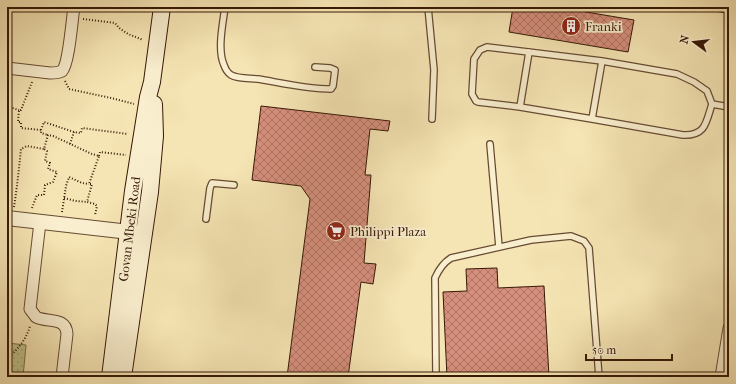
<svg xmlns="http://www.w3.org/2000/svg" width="736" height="384" font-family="'IM FELL French Canon',serif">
<defs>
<pattern id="park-dots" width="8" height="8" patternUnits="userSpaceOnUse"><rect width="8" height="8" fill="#c0c38b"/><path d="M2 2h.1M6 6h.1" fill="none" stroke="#a6a776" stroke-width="1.8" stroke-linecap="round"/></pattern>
<pattern id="building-cross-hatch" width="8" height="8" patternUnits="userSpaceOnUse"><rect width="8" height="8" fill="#d68f7c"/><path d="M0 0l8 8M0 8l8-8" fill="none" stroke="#ae7464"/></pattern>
</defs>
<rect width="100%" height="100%" fill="#f6e5b4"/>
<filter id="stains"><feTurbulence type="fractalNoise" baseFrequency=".005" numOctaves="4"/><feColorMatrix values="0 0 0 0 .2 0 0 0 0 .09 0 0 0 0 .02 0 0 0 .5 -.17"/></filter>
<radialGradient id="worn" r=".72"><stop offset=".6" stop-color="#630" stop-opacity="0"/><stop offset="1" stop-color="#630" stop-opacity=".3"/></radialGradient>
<!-- park -->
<path fill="url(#park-dots)" stroke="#7b6e48" d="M7,343L26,345L23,377H7Z"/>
<!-- building -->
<path fill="url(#building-cross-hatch)" stroke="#361806" d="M513,7H556L634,20L628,52L509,32Z
M261,106L390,121L388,131L370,129L365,175H371L364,263L376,264L373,284L361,282L348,377H287L310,199L301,186L252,180Z
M497,268L498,288L544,286L549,377H447L443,292L467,291L466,269Z"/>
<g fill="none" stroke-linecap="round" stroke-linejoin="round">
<defs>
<path id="service" d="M225,7C223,23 217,50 224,65C225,68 228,73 231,75C238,79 250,78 258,79C282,83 307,89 331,89L333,86L335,70L330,68L315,67
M428,7L434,70L432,119
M712,7L729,10
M487,47L602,61L677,74L694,82L707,91L712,104C706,122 706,136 683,135L592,119L520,107L478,102L476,101L472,94L474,59L480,50Z
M712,104L729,107
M520,107L529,52
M592,119L602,61
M490,144L499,247
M206,219L210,188L212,183L234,185
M436,377L435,278C439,269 443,263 451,258L531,240L571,236L584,241L589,248L599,377"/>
<path id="minor" d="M7,68L50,73C54,73 58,73 62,71C69,64 72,19 74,7
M40,222L30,309L36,317C47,323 66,316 67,334L62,377
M721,377L729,328"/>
<path id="tertiary" d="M7,218L138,233"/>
<path id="secondary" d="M110,377L133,191L148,97L152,82L162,7
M123,377L150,192L155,136L154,104"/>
</defs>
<!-- service casing -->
<use href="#service" stroke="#664b32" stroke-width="8"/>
<!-- minor casing -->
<use href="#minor" stroke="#664b32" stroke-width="13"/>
<!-- tertiary casing -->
<use href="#tertiary" stroke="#664b32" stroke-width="16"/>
<!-- secondary casing -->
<use href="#secondary" stroke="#361806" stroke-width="18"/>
<!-- path -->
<path stroke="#361806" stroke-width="2" stroke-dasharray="1 2" stroke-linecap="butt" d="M83,19L115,23L119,28L128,34L143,40
M65,81L69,89L111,98L134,104
M32,82L21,110H19L18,122H21V128L41,130V133L48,135
M7,108L9,107L19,110
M41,130L44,122L74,132L81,133L82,128L128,134
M70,144L74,132
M99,156L100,152L126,155
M64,198L76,201L87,202
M14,207C17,188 19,168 21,149L27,146L44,149L48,135L53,136L92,154L99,156L89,184H92L87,202L95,204L97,206L95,215
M32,208L37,195H44L45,185L53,182L57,172L48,169L50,163L45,161L47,151L44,149
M62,212L66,186L69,177L82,183L89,184
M7,359C18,349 26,340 30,326"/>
<!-- service -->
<use href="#service" stroke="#f9eece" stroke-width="5.5"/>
<!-- minor -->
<use href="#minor" stroke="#f9eece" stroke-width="11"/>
<!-- tertiary -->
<use href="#tertiary" stroke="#f9eece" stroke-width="14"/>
<!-- secondary -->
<use href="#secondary" stroke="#f9eece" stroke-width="16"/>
</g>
<!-- icons -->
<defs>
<symbol id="building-disc" viewBox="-11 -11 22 22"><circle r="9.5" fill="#8f2418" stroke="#f9eece"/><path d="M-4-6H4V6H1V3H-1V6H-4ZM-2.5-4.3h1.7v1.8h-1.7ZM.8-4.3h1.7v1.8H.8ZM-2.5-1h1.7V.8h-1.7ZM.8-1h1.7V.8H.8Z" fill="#fff"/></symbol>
<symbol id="supermarket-disc" viewBox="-11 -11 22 22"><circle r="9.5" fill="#8f2418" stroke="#f9eece"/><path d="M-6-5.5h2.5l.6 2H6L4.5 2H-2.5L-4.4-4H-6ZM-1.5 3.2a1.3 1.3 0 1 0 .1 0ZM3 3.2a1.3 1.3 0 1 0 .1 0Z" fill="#fff"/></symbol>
</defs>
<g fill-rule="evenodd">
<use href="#building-disc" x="560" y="15" width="22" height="22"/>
<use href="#supermarket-disc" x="325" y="220" width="22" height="22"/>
</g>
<g text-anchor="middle" stroke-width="3.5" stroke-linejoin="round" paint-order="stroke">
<!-- poi labels -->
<g font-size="13" fill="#361806" stroke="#f9eece" text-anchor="start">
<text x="585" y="31">Franki</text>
<text x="350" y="236">Philippi Plaza</text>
</g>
<!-- street labels -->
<g font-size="13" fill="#361806" stroke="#f9eece">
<text transform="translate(129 229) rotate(-83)" y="5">Govan Mbeki Road</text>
</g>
</g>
<!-- margin -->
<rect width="736" height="384" fill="none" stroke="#f6e5b4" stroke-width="24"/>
<rect x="8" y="8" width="720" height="368" fill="none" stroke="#361806" stroke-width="2"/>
<rect x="12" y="12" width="712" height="360" fill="none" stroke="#361806"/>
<!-- north arrow -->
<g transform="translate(694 42) rotate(285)" stroke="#f9eece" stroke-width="3" paint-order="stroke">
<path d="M0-3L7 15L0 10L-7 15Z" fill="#361806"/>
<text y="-6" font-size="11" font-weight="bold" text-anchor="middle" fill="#361806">N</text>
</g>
<!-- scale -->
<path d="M586 354v6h86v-6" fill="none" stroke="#361806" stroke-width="2"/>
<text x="592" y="354" font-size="12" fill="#361806" stroke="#f9eece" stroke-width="3" paint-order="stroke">50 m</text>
<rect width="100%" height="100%" filter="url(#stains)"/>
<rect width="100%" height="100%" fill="url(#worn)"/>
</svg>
